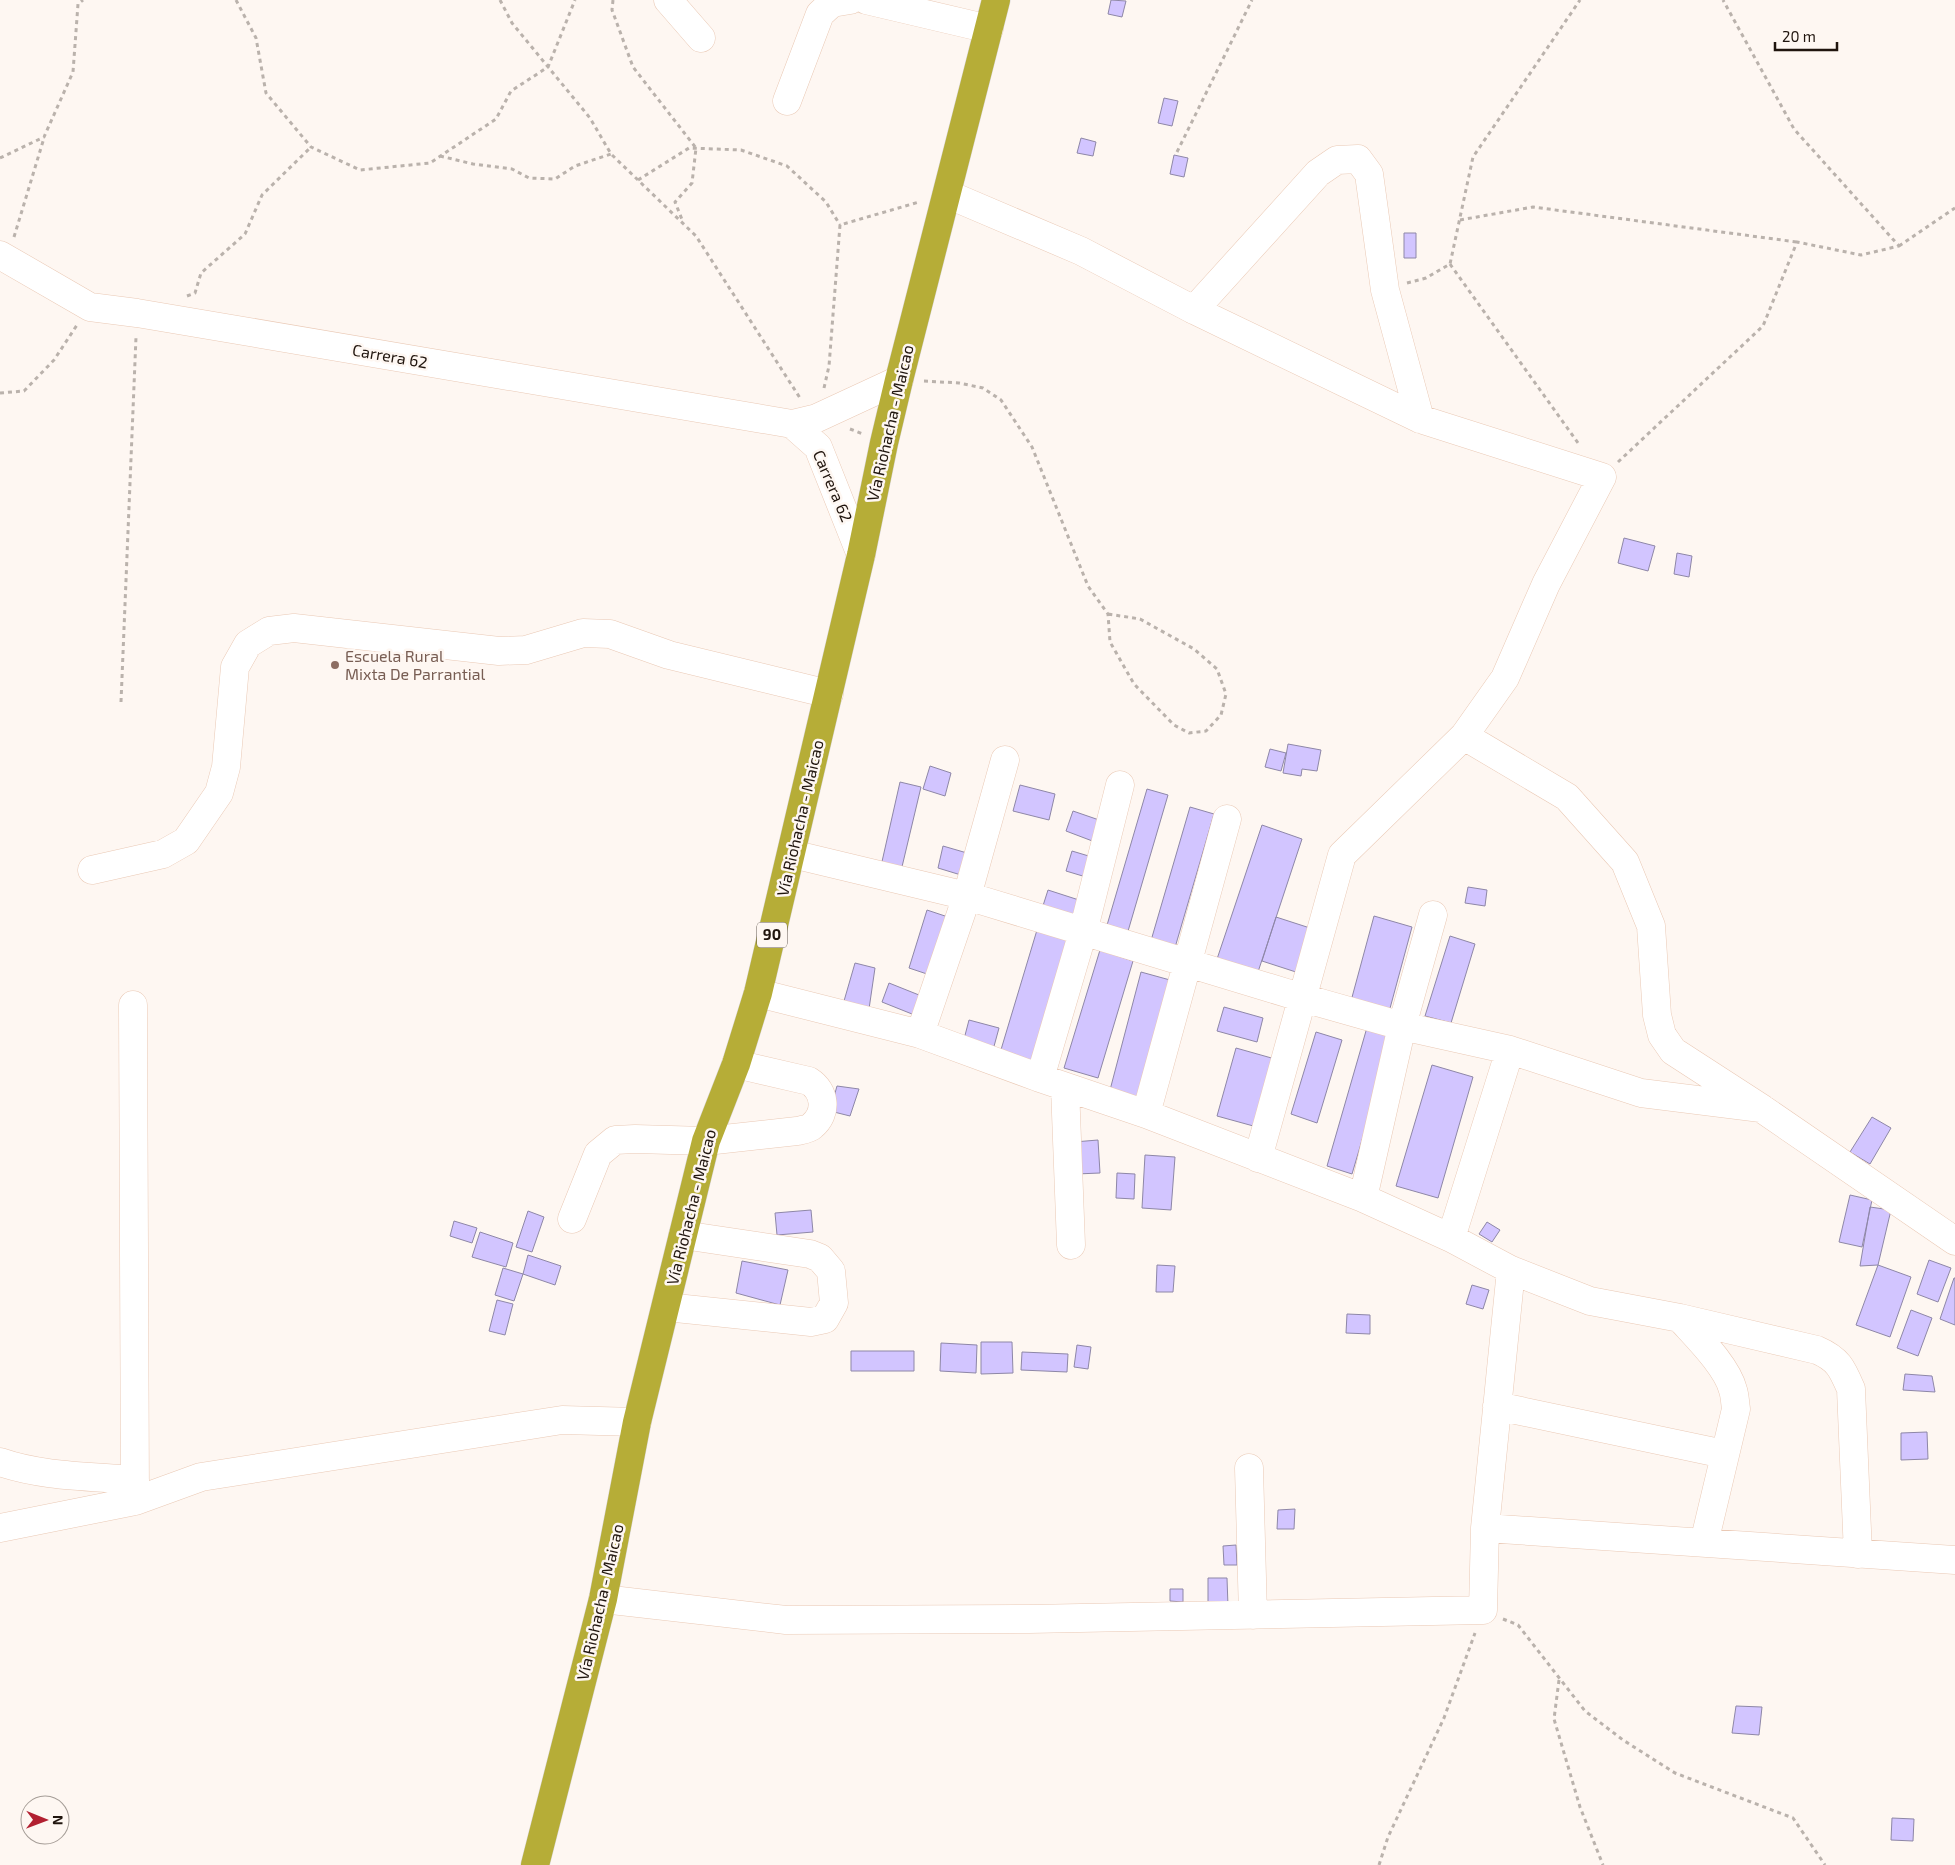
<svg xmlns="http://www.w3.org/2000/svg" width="1955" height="1865" font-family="'Exo 2',sans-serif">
<rect width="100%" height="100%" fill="#fef7f2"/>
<!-- building -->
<path fill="#d2c5ff" stroke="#8e87a7" d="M1111,0L1126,1L1122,17L1108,14Z
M1164,98L1178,101L1172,126L1158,123Z
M1081,138L1096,142L1093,156L1077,153Z
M1174,155L1188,158L1184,177L1170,174Z
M1404,233H1416V258H1404Z
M1624,538L1655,546L1648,571L1618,563Z
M1677,553L1692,556L1689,577L1674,574Z
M1288,744L1321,750L1317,771L1302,769L1301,776L1283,773Z
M1270,749L1286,753L1281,771L1265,767Z
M930,766L951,773L945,796L923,789Z
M900,782L921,787L901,871L881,866Z
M1020,785L1055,794L1049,820L1013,811Z
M1147,789L1168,795L1126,938L1105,932Z
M1190,807L1214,814L1174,951L1150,944Z
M1073,811L1102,821L1095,842L1066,831Z
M1262,825L1302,839L1256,978L1215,965Z
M943,846L967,853L961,875L938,868Z
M1072,851L1092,857L1086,877L1066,871Z
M1468,887L1487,890L1485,906L1465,903Z
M1048,890L1082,901L1075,923L1041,912Z
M927,910L951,918L933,976L909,968Z
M1374,916L1412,927L1389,1012L1351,1001Z
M1276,917L1313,929L1299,973L1262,961Z
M1037,930L1071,940L1033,1063L1000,1053Z
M1450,936L1475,944L1451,1023L1425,1016Z
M1100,950L1133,961L1098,1078L1064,1068Z
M855,963L875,968L869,1009L844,1001Z
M1141,972L1170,980L1138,1097L1110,1090Z
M889,983L924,997L917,1016L882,1002Z
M1224,1007L1263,1018L1257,1042L1217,1031Z
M969,1020L999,1028L993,1050L963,1043Z
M1368,1024L1394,1032L1352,1174L1327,1166Z
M1316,1032L1342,1040L1317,1123L1291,1114Z
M1236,1048L1275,1059L1257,1127L1217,1116Z
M1432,1065L1473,1077L1438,1198L1396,1186Z
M837,1086L859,1089L850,1116L830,1111Z
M1872,1117L1891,1128L1870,1164L1850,1152Z
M1098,1140L1100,1173L1076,1174L1074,1142Z
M1145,1155L1175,1157L1171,1210L1142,1208Z
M1117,1173L1135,1174L1134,1199L1116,1198Z
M1850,1195L1872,1200L1862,1247L1839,1242Z
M1870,1207L1891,1210L1878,1265L1860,1266Z
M811,1210L813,1232L777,1235L775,1213Z
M528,1211L544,1217L532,1252L516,1247Z
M454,1221L477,1228L472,1243L450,1236Z
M1487,1222L1500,1230L1492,1242L1479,1234Z
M480,1232L513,1243L506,1267L472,1257Z
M528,1255L561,1266L555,1285L523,1274Z
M1929,1260L1951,1268L1938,1302L1917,1294Z
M742,1261L788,1270L780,1305L736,1293Z
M1157,1265L1175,1266L1173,1292H1156Z
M1878,1265L1911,1277L1890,1337L1856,1325Z
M503,1268L523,1274L514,1301L495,1295Z
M1954,1278H1955V1325L1940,1319Z
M1472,1285L1489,1290L1483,1309L1466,1304Z
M497,1300L513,1304L505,1335L489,1331Z
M1911,1310L1932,1318L1918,1356L1897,1348Z
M1347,1314L1370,1315V1334L1346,1333Z
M981,1342H1012L1013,1373L981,1374Z
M941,1343L977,1345L976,1373L940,1371Z
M1077,1345L1091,1347L1088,1369L1074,1367Z
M851,1351H914V1371H851Z
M1022,1352L1068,1354L1067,1372L1021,1370Z
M1905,1374L1932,1376L1935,1392L1903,1390Z
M1927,1432L1928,1459L1901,1460V1433Z
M1295,1509L1294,1529H1277L1278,1510Z
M1236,1545L1237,1565H1224L1223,1546Z
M1208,1578H1227L1228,1606H1208Z
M1170,1589H1183V1602L1170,1601Z
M1736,1706L1762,1707L1759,1735L1732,1733Z
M1892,1818L1914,1819L1913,1841L1891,1840Z"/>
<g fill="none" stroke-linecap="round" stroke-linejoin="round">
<defs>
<path id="minor" d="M668,0L701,38
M866,0L989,29
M787,101L820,14L832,3L850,0
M947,194L1081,251L1194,310L1420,419L1602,477L1546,584L1505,678L1464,736L1342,855L1258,1158
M0,255L90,307L137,313L792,424L817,418L899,380
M1194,310L1318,173L1337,160L1358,159L1369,174L1385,290L1420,419
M792,424L818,447L861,555
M1464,736L1567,797L1625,862L1651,926L1657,1015L1662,1035L1673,1051L1761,1108L1955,1241
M792,854L967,896L1303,998L1402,1026L1510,1050L1641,1093L1761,1108
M92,870L163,854L186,841L219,793L226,767L235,667L248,644L269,631L294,628L499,651L526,650L583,633L610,634L669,655L829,694
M758,993L920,1034L1040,1078L1146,1114L1363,1198L1451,1238L1511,1270L1590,1301L1680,1318L1817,1350C1838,1359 1842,1368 1851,1389L1858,1554
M133,1005L135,1501
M920,1034L967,896L1005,760
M1040,1078L1083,932L1120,785
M1065,1087L1071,1245
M1146,1114L1227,819
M1363,1198L1402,1026L1433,915
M572,1219L598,1154L615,1140L635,1139L706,1141L797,1131C802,1130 809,1129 812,1126C828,1113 825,1091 809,1081L736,1064
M1451,1238L1510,1050
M666,1307L811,1322L825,1319L834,1303L831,1271L820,1258L810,1254L683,1235
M1680,1318C1696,1336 1727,1366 1733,1390C1735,1396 1735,1403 1736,1409L1704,1543
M1497,1406L1724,1454
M0,1462C43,1477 90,1476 135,1480
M1249,1468L1253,1615
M0,1528L135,1501L201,1477L562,1420L637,1422
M1485,1528L1955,1560
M603,1599L786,1620L1029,1619L1483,1610L1485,1528L1511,1270"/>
<path id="highway" d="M535,1865L603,1599L637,1422L706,1141L736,1064L758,993L861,555L884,443L899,380L996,0"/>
</defs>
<!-- minor casing -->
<use href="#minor" stroke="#eac9b5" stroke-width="29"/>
<!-- highway casing -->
<use href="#highway" stroke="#d7d5d4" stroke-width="29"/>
<!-- path -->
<path stroke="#bab2ac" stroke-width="3" stroke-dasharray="4 4" stroke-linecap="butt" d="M236,0L256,38L266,93L311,147L360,170L430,163L496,119L511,91L548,67L575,0
M500,0L512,23L590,118L611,154L696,236L800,398
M613,0L612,10L633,67L696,148L692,183L675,202L683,222
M1177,152L1252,0
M440,156L473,164L512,169L529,178L555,179L575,166L611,154
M0,158L44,137L73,72L78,4L83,0
M638,180L689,148L741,150L787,166L826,202L840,225
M1460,220L1533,207L1797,242
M14,237L44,138
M1899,246L1955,208
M1450,264L1578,443
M1407,283L1426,278L1450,264L1473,157L1580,0
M187,296L195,293L201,273L245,234L262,195L311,147
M924,381L959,383L983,388L1001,400L1032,447L1088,586L1108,614L1110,642L1134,684L1174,725L1189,733L1206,731L1221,715L1226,694L1217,669L1194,649L1140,619L1108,614
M824,388L829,366L840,225L919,202
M0,393L24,391L54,360L77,325
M850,429L863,434
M1618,462L1763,326L1797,242L1861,255L1899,246L1794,129L1723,0
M121,702L136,337
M1503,1619L1518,1625L1585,1711L1623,1740L1675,1773L1793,1818L1825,1865
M1559,1680L1554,1719L1580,1807L1603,1865
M1379,1865L1388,1837L1444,1718L1475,1633"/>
<!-- minor -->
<use href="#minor" stroke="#fff" stroke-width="28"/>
<!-- highway -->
<use href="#highway" stroke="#b6ad37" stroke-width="28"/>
</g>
<!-- markers -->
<circle fill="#8d6e63" stroke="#fef7f2" stroke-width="2" cx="335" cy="665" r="5"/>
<g text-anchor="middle" stroke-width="5" stroke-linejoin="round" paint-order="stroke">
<!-- shield labels -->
<rect fill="#fef7f2" stroke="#635952" stroke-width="1" x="757" y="922.5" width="30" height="25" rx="4"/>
<g font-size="15" font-weight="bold" fill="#20150e">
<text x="772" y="940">90</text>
</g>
<!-- street labels -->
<g font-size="16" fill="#20150e" stroke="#fef7f2">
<text transform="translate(390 356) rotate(10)" y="6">Carrera 62</text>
<text transform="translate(890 423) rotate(-77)" y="6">Vía Riohacha - Maicao</text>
<text transform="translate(833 486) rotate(67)" y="6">Carrera 62</text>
<text transform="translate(800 818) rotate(-77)" y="6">Vía Riohacha - Maicao</text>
<text transform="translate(691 1207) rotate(-76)" y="6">Vía Riohacha - Maicao</text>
<text transform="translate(600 1602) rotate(-77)" y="6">Vía Riohacha - Maicao</text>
</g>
<!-- education labels -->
<g font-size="16" fill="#785e54" stroke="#fef7f2" text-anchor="start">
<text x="345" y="662">Escuela Rural<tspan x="345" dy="18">Mixta De Parrantial</tspan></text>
</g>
</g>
<!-- north arrow -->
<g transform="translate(45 1820) rotate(91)"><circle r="24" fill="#fef7f2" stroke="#a59d97"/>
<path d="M0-4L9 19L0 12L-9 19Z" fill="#b22031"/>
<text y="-8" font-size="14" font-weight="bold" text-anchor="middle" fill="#20150e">N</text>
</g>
<!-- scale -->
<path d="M1775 42v8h62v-8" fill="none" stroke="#20150e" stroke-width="2.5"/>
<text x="1782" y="42" font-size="15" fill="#20150e" stroke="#fef7f2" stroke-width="4" paint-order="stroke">20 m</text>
</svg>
